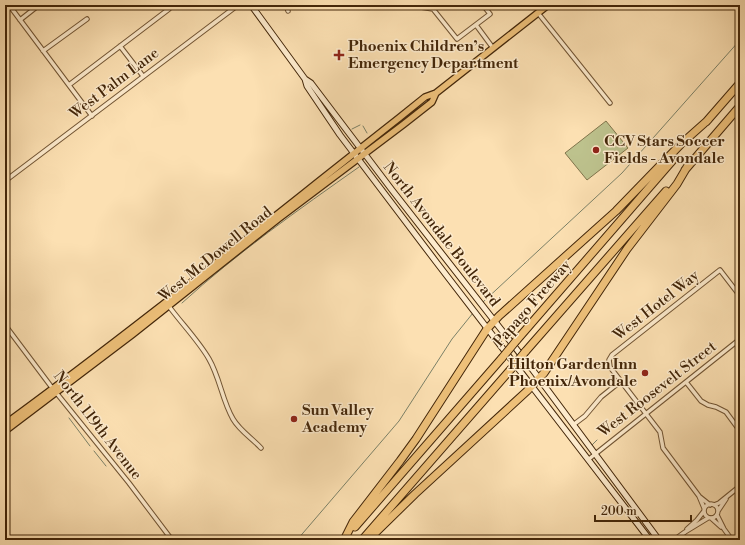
<svg xmlns="http://www.w3.org/2000/svg" width="745" height="545" font-family="'Libre Bodoni',serif">
<rect width="100%" height="100%" fill="#fce0b2"/>
<filter id="stains"><feTurbulence type="fractalNoise" baseFrequency=".005" numOctaves="4"/><feColorMatrix values="0 0 0 0 .2 0 0 0 0 .09 0 0 0 0 .02 0 0 0 .5 -.17"/></filter>
<radialGradient id="worn" r=".72"><stop offset=".6" stop-color="#630" stop-opacity="0"/><stop offset="1" stop-color="#630" stop-opacity=".3"/></radialGradient>
<!-- green -->
<path fill="#bdc28d" stroke="#80744b" d="M606,121L628,148L587,180L565,153Z"/>
<g fill="none" stroke-linecap="round" stroke-linejoin="round">
<!-- stream -->
<path stroke="#7b8168" stroke-width="1" d="M363,126L367,133
M352,129L360,125
M483,302L622,173L740,40
M182,303C237,253 298,210 359,167
M69,418L90,446
M592,445L597,440
M94,451L106,466
M297,540L399,421L452,339L473,313"/>
<defs>
<path id="minor" d="M9,5L92,116
M286,5L288,11
M408,5L433,9L457,39L490,14L483,5
M538,13L610,103
M20,20L39,5
M476,25L493,48
M120,46L143,76
M43,51L87,19
M69,85L169,9L172,5
M5,181L238,5
M168,305C181,323 198,340 209,359C220,378 222,400 233,419C240,431 252,438 261,448
M5,325L50,385L129,483L172,540
M5,337L9,331
M686,382L701,401L708,405L716,407L726,412L740,431
M573,425L585,416L601,397L621,381
M589,459L740,339
M700,497L710,505
M704 511a7 7 0 1 1 14 0a7 7 0 1 1-14 0Z
M714,505L719,503L740,486
M704,508L699,496L663,448L660,432L610,367L609,360L612,355L720,270L740,296
M718,511L726,499
M717,515L724,529L732,540
M711,518L721,527
M687,529L697,520L704,511
M674,540L685,532L708,518"/>
<path id="secondary" d="M251,5L305,79L311,83L392,190L532,369L659,540
M305,79L307,86L340,135L437,263L650,540"/>
<path id="primary" d="M5,424C139,326 268,221 399,118L425,97L436,93L548,5
M5,431L133,334L278,219L404,124L432,102L436,93"/>
<path id="motorway" d="M706,122L740,83
M685,170L740,106
M516,341L673,160
M525,352L666,191
M355,527L502,358
M345,538L353,522L400,461L416,439L487,329L499,316L616,211L681,144L708,120
M362,540L511,369
M368,540L415,494L527,391L544,373L627,249L677,184L687,167"/>
</defs>
<!-- minor casing -->
<use href="#minor" stroke="#715433" stroke-width="5.5"/>
<!-- secondary casing -->
<use href="#secondary" stroke="#432609" stroke-width="7"/>
<!-- primary casing -->
<use href="#primary" stroke="#432609" stroke-width="8"/>
<!-- motorway casing -->
<use href="#motorway" stroke="#432609" stroke-width="9"/>
<!-- minor -->
<use href="#minor" stroke="#fdebcd" stroke-width="3.5"/>
<!-- secondary -->
<use href="#secondary" stroke="#fdebcd" stroke-width="5"/>
<!-- primary -->
<use href="#primary" stroke="#eec079" stroke-width="5.5"/>
<!-- motorway -->
<use href="#motorway" stroke="#eec079" stroke-width="7"/>
<defs>
<path id="motorway-bridge" d="M502,358L516,341
M511,369L525,352"/>
</defs>
<!-- motorway-bridge casing -->
<use href="#motorway-bridge" stroke="#432609" stroke-width="9" stroke-linecap="butt"/>
<!-- motorway-bridge -->
<use href="#motorway-bridge" stroke="#eec079" stroke-width="7"/>
</g>
<!-- markers -->
<g fill="#8f2418" stroke="#fdebcd" stroke-width="1.5">
<path d="M337 49h4v4h4v4h-4v4h-4v-4h-4v-4h4z"/>
<circle cx="596" cy="150" r="4"/>
<circle cx="645" cy="373" r="4"/>
<circle cx="294" cy="419" r="4"/>
</g>
<g text-anchor="middle" stroke-width="3" stroke-linejoin="round" paint-order="stroke">
<!-- poi labels -->
<g font-size="15" font-weight="bold" fill="#432609" stroke="#fdebcd" text-anchor="start">
<text x="348" y="51">Phoenix Children’s<tspan x="348" dy="17">Emergency Department</tspan></text>
<text x="604" y="146">CCV Stars Soccer<tspan x="604" dy="17">Fields - Avondale</tspan></text>
<text x="637" y="369" text-anchor="end">Hilton Garden Inn<tspan x="637" dy="17">Phoenix/Avondale</tspan></text>
<text x="302" y="415">Sun Valley<tspan x="302" dy="17">Academy</tspan></text>
</g>
<!-- street labels -->
<g font-size="15" fill="#432609" stroke="#fdebcd">
<text transform="translate(114 83) rotate(-37)" y="5">West Palm Lane</text>
<text transform="translate(442 234) rotate(52)" y="5">North Avondale Boulevard</text>
<text transform="translate(215 254) rotate(-39)" y="5">West McDowell Road</text>
<text transform="translate(532 303) rotate(-49)" y="5">Papago Freeway</text>
<text transform="translate(656 305) rotate(-38)" y="5">West Hotel Way</text>
<text transform="translate(657 389) rotate(-38)" y="5">West Roosevelt Street</text>
<text transform="translate(98 425) rotate(52)" y="5">North 119th Avenue</text>
</g>
</g>
<!-- margin -->
<rect width="745" height="545" fill="none" stroke="#fce0b2" stroke-width="20"/>
<rect x="6" y="6" width="733" height="533" fill="none" stroke="#432609" stroke-width="2"/>
<rect x="10" y="10" width="725" height="525" fill="none" stroke="#432609"/>
<!-- scale -->
<path d="M595 515v6h96v-6" fill="none" stroke="#432609" stroke-width="2"/>
<text x="601" y="515" font-size="12" fill="#432609" stroke="#fdebcd" stroke-width="3" paint-order="stroke">200 m</text>
<rect width="100%" height="100%" filter="url(#stains)"/>
<rect width="100%" height="100%" fill="url(#worn)"/>
</svg>
